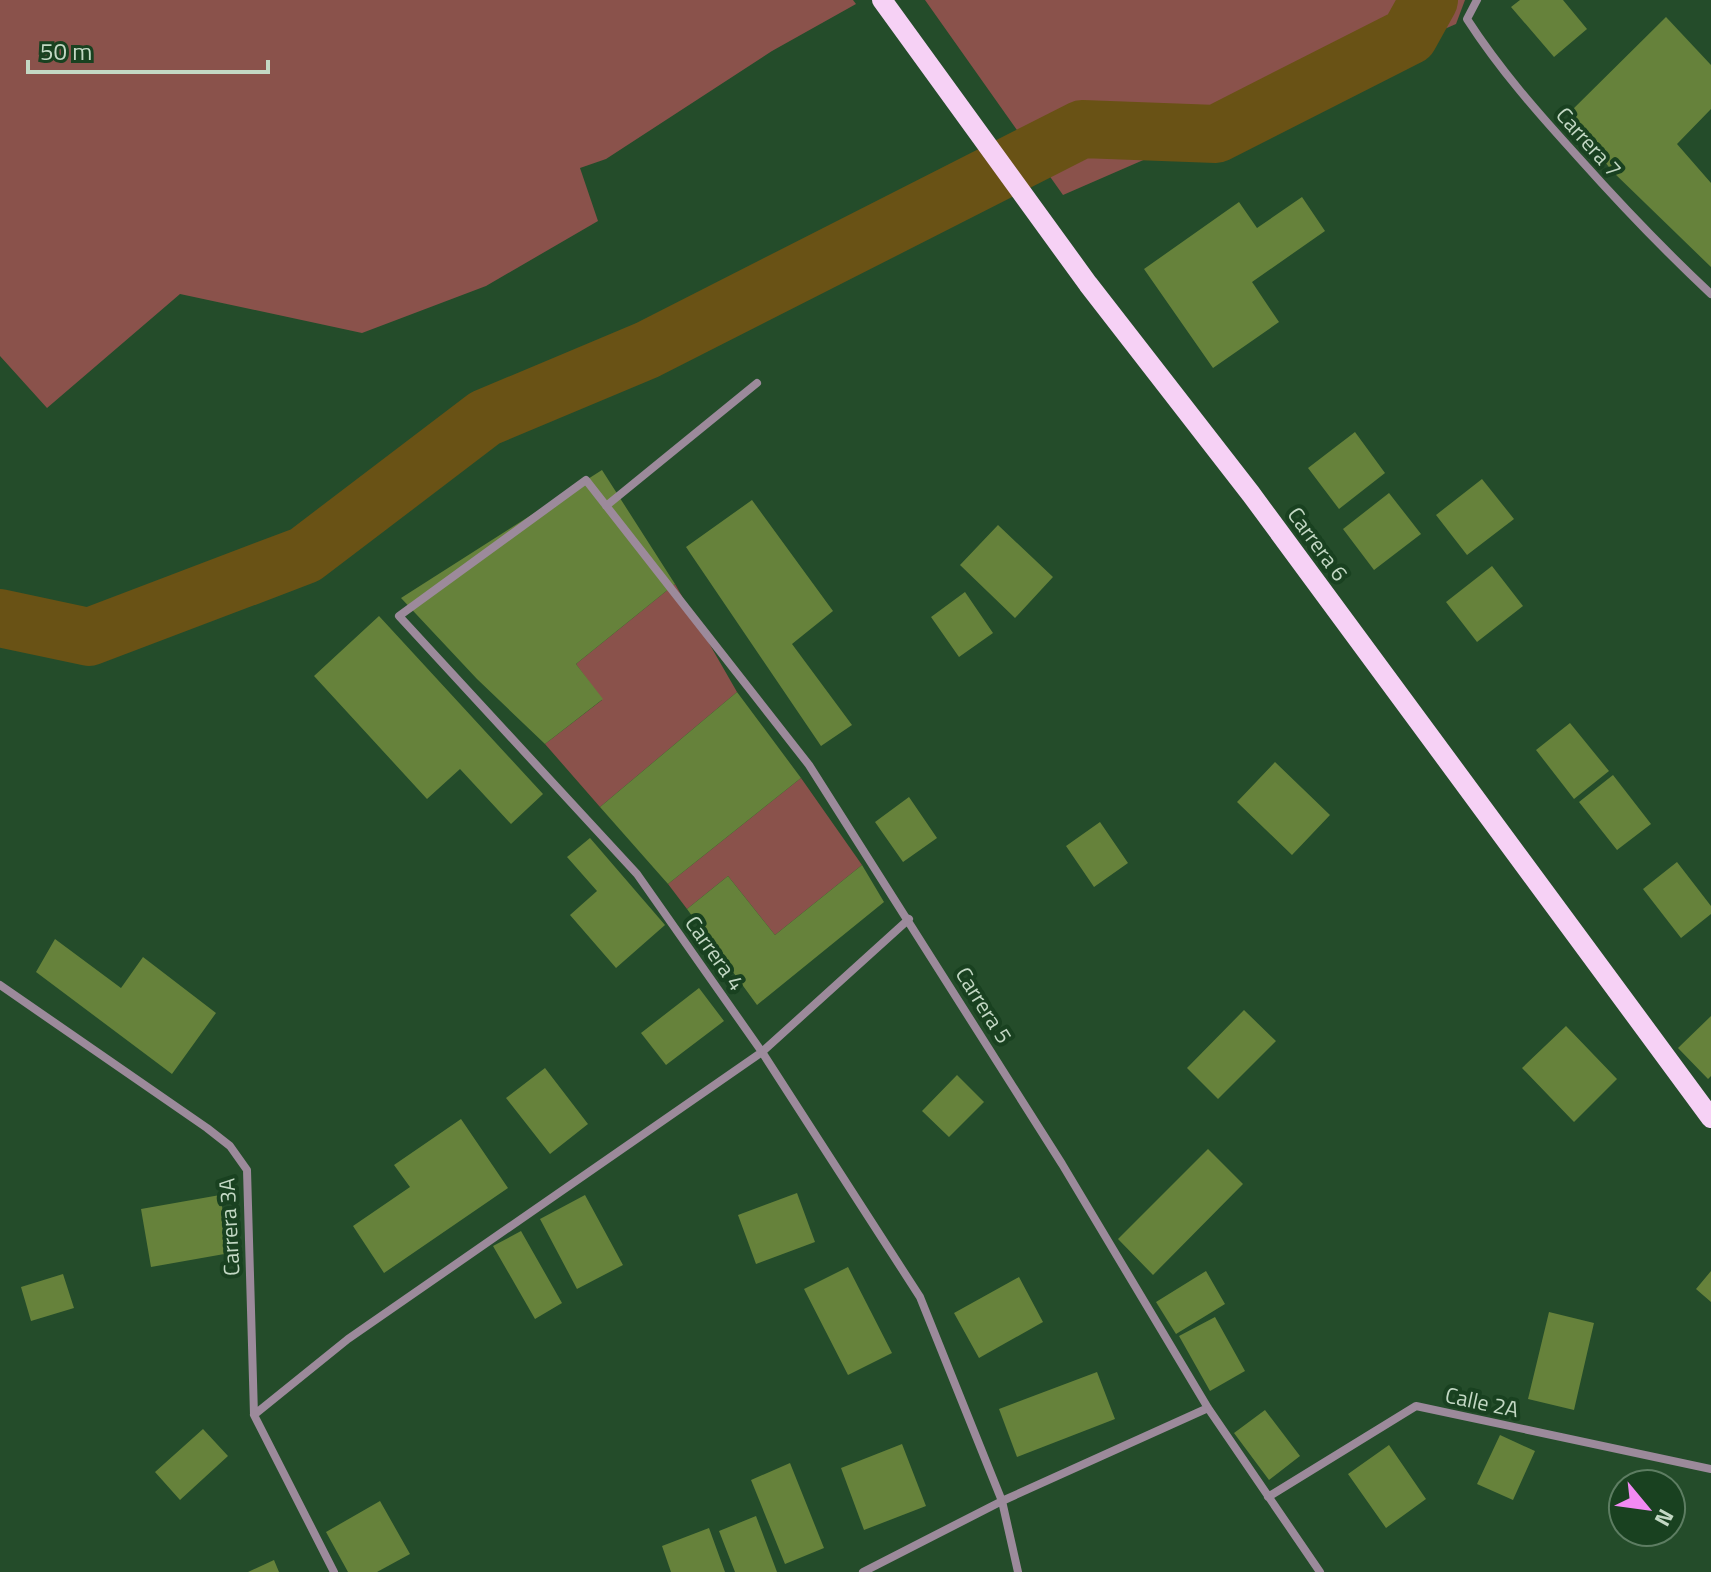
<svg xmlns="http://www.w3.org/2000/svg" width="1711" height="1572" font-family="'Titillium Web',sans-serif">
<rect width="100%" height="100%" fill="#244c2a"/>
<!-- green -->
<path fill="#8a524b" d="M0,0H853L856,4L772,51L606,159L580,168L598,221L486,286L362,333L180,294L47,408L0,356Z
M925,0H1465L1456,24L1063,195Z
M675,584L737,692L600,807L545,744L602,700L576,664Z
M801,778L862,865L775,935L728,876L687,909L668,884Z"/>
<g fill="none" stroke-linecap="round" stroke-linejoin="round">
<!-- river -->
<path stroke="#695215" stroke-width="58" d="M0,618L89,637L305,555L485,418L647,350L1082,129L1216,134L1409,36L1429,0"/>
</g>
<!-- building -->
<path fill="#66823b" d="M1520,0H1563L1587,29L1554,57L1511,7Z
M1666,17L1711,65V109L1677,144L1711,183V267L1612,171L1568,114Z
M1302,197L1325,231L1252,282L1279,322L1213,368L1144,269L1239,202L1257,228Z
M1355,432L1385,473L1339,509L1308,468Z
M602,470L675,584L576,664L603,699L545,744L477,679L401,598Z
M1482,479L1514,519L1467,555L1436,515Z
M1389,493L1421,534L1374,570L1343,529Z
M752,500L833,611L792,644L852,725L821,746L686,547Z
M998,525L1053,577L1015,618L960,565Z
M1492,566L1523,606L1477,642L1446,602Z
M965,592L993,633L959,657L931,617Z
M379,616L543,794L511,824L460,769L427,799L314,676Z
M737,692L801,778L668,884L600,807Z
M1570,723L1609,771L1574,799L1536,750Z
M1275,762L1330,815L1292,855L1237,802Z
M1613,775L1651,824L1617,850L1579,802Z
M909,797L937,838L903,862L875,822Z
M1100,822L1128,863L1094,887L1066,846Z
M590,838L665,925L616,968L570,915L597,891L567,857Z
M1677,862L1711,906V914L1681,938L1643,889Z
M862,865L884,902L757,1005L687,909L728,876L775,935Z
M55,939L121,988L143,957L216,1013L172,1074L36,972Z
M699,988L724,1021L666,1065L641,1033Z
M1244,1010L1276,1041L1218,1099L1187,1068Z
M1711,1016V1076L1708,1079L1678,1048Z
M1566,1026L1617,1079L1574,1122L1522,1068Z
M545,1068L588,1124L550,1154L506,1098Z
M957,1075L984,1102L949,1137L922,1111Z
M461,1119L508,1188L384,1273L353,1226L410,1187L394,1165Z
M1208,1149L1243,1184L1153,1275L1118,1239Z
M797,1193L815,1242L756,1264L738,1215Z
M220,1195L230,1253L151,1267L141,1209Z
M585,1195L623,1265L577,1289L540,1219Z
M521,1231L562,1303L535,1319L493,1246Z
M848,1267L892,1353L848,1375L804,1289Z
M1206,1271L1225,1304L1176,1334L1156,1302Z
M1711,1271V1302L1696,1289Z
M63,1274L74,1308L31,1321L21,1287Z
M1019,1277L1043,1322L979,1358L954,1313Z
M1549,1312L1594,1323L1574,1410L1528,1399Z
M1215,1317L1245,1371L1210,1391L1179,1336Z
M1097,1372L1115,1419L1017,1457L999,1409Z
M1265,1410L1300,1456L1269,1480L1234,1433Z
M203,1429L228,1456L180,1500L155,1472Z
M1500,1435L1535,1451L1513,1500L1477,1484Z
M902,1444L926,1506L864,1530L841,1468Z
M1389,1445L1426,1499L1386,1528L1348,1474Z
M790,1463L824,1548L785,1564L751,1480Z
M380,1501L410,1554L377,1572H348L326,1532Z
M756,1516L777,1572H735L719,1531Z
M709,1528L725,1572H671L662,1546Z
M274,1560L279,1572H248Z"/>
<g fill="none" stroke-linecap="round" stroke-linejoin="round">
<!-- minor -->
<path stroke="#9c8a9b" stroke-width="8" d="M1477,0L1467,19C1500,70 1538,113 1579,158C1621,205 1664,250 1711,294
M606,506L757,383
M0,985L207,1128L230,1146L247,1170L254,1415L334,1572
M254,1415L348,1339L762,1052L909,919
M1268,1497L1416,1406L1711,1469
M863,1572L1002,1501L1208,1408
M1018,1572L1002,1501L920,1297L762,1052L637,874L399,616L586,480L809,765L1062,1164L1208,1408L1320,1572"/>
<!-- primary -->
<path stroke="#f6d1f5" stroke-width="20" d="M882,0L1088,284L1251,494L1711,1118"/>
</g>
<g text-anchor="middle" stroke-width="8" stroke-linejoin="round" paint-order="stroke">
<!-- street labels -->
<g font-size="22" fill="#c3d8c4" stroke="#194120">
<text transform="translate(1589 142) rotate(48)" y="8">Carrera 7</text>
<text transform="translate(1318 544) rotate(54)" y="8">Carrera 6</text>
<text transform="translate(715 953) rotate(55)" y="8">Carrera 4</text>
<text transform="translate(984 1005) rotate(58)" y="8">Carrera 5</text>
<text transform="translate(229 1227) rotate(-93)" y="8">Carrera 3A</text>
<text transform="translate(1482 1402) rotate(12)" y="8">Calle 2A</text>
</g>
</g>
<!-- north arrow -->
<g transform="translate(1647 1508) rotate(119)"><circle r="38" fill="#194120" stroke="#5d7d62" stroke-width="2"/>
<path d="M0-6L14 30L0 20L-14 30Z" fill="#f28af3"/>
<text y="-12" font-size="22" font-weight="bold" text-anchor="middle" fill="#c3d8c4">N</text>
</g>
<!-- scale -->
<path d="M28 60v12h240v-12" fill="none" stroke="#c3d8c4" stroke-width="4"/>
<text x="40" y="60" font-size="24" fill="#c3d8c4" stroke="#194120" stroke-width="6" paint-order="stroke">50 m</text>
</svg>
